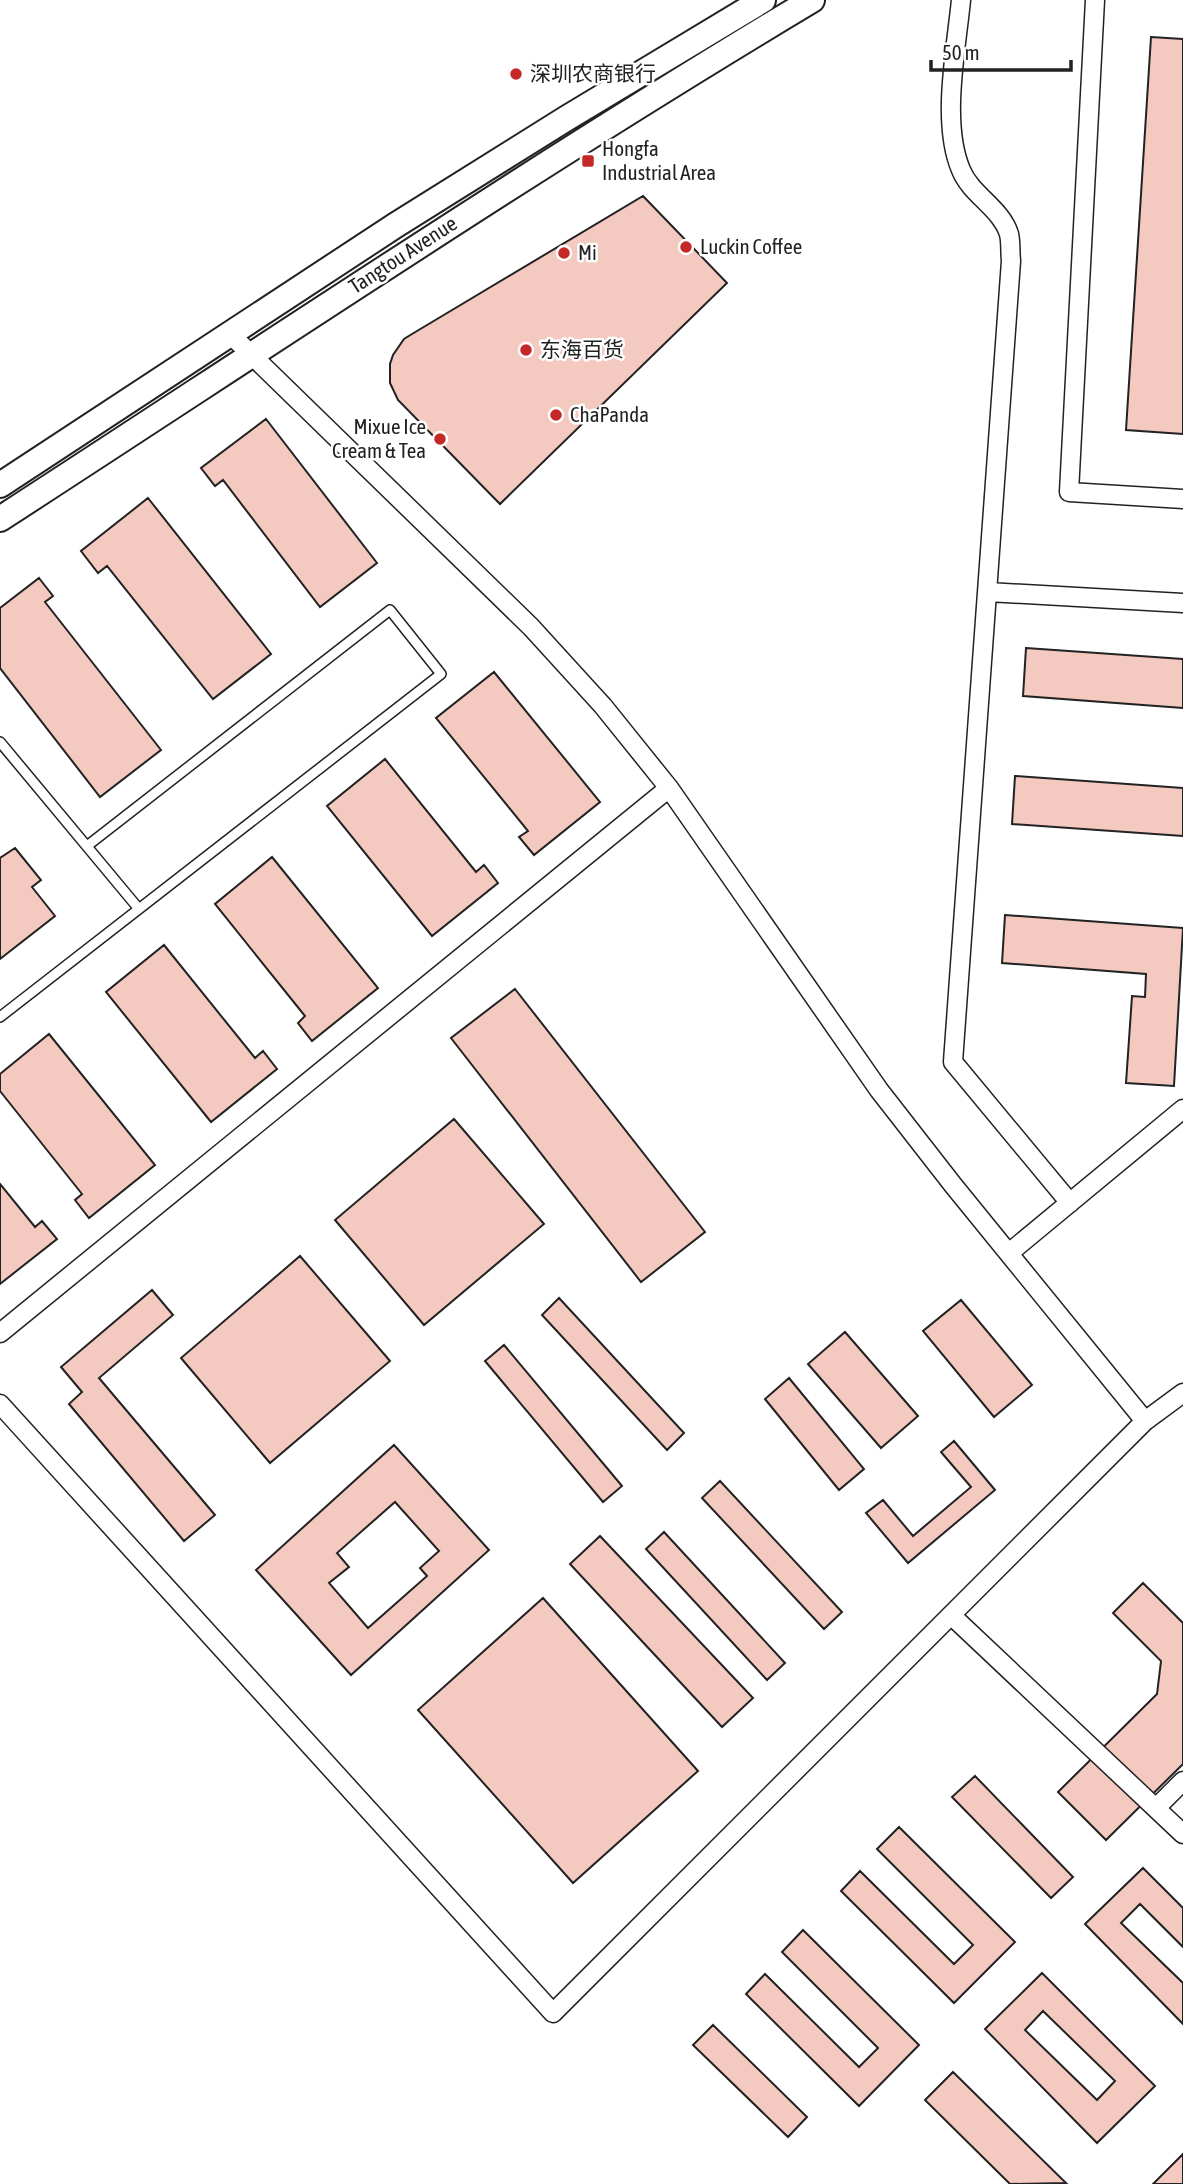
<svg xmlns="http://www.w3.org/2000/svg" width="1183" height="2184" font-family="'Asap Condensed','Noto Sans SC',sans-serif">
<rect width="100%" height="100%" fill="#fff"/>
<!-- building -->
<path fill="#f3c9c0" stroke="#222" stroke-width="2" fill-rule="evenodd" d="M1151,37L1183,39V434L1126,430Z
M643,196L727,283L500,504L398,400L390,383V364L393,355L404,339L412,334Z
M266,419L377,563L320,607L223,480L215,486L201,468Z
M148,498L271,654L213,699L107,566L98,573L81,551Z
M39,578L53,596L45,602L161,750L100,797L0,668V608Z
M1026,648L1183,659V708L1023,696Z
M494,672L600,802L534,855L519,837L528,831L436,718Z
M385,759L476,872L484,865L498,883L432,936L327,806Z
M1015,776L1183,788V836L1012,824Z
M15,848L41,880L32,887L55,916L0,959V858Z
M272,857L378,988L312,1041L298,1023L305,1016L215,904Z
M1005,915L1183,928L1174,1086L1126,1083L1132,996L1145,997L1146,974L1002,963Z
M164,945L255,1058L263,1051L277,1069L211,1122L106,992Z
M515,989L705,1232L641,1282L451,1038Z
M49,1034L155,1165L89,1218L75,1200L82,1194L0,1091V1074Z
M454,1119L544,1224L424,1325L335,1220Z
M0,1184L35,1227L42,1221L57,1239L0,1284Z
M300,1256L390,1361L270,1463L181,1358Z
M152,1290L173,1315L99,1378L215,1515L184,1541L69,1404L82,1392L61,1367Z
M559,1298L684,1433L667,1450L542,1315Z
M961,1300L1032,1385L994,1417L923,1331Z
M845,1332L918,1416L881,1448L808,1364Z
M504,1345L622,1486L603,1502L485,1361Z
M789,1378L864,1469L839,1490L765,1399Z
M954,1441L995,1490L908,1563L866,1513L883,1500L913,1536L971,1487L941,1452Z
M394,1445L489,1550L351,1675L256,1570ZM395,1502L439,1551L420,1568L427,1576L368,1628L329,1583L349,1567L337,1553Z
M720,1481L842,1612L824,1629L702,1498Z
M664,1532L785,1663L767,1680L646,1549Z
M600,1536L753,1698L722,1727L570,1564Z
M1143,1583L1183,1623V1764L1106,1840L1058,1792L1157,1694L1161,1661L1113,1613Z
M543,1598L698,1771L573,1883L418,1710Z
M975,1776L1073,1877L1051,1898L952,1797Z
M899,1827L1015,1942L954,2003L841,1891L860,1871L954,1964L973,1945L877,1849Z
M1143,1868L1183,1908V1947L1140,1904L1121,1923L1183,1983V2024L1085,1924Z
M803,1930L919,2045L859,2106L746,1994L765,1974L859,2067L878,2048L782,1952Z
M1042,1973L1155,2086L1097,2143L985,2029ZM1043,2011L1115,2081L1097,2100L1025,2030Z
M713,2025L807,2117L788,2137L693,2045Z
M953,2072L1066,2183L1010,2184L925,2100Z
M1183,2154V2184H1153Z"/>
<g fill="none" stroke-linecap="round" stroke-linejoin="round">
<defs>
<path id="service" d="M0,742L139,909
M0,1017L441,674L390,610L87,846"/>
<path id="minor" d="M961,0C956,51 941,123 961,170C971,195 1001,208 1009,234C1011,242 1010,252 1011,261L953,1062L1070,1203
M1095,0L1069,492L1183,499
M230,334L531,627L603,706L669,788L879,1090L953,1185L1145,1421
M988,592L1183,603
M1009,1253L1183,1109
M0,1333L669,788
M0,1404L553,2013L1145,1421L1183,1393
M951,1615L1183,1834
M1156,1808L1183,1781"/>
<path id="secondary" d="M0,485L396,225L567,118L763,0
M0,519C270,344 536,165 812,0"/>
</defs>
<!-- service casing -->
<use href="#service" stroke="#222" stroke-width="12"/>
<!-- minor casing -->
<use href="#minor" stroke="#222" stroke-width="21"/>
<!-- secondary casing -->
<use href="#secondary" stroke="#222" stroke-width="28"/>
<!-- service -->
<use href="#service" stroke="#fff" stroke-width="9"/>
<!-- minor -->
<use href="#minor" stroke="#fff" stroke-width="18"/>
<!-- secondary -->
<use href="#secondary" stroke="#fff" stroke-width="24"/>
</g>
<!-- markers -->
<g fill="#c62828" stroke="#fff" stroke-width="2.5">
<circle cx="516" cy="74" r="7"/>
<rect x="581" y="154" width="14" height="14" rx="3.5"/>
<circle cx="686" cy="247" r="7"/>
<circle cx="564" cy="253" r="7"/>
<circle cx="526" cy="350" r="7"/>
<circle cx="556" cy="415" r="7"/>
<circle cx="440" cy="439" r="7"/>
</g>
<g text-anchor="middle" stroke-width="5" stroke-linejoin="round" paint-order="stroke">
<!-- poi labels -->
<g font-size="21" fill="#222" stroke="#fff" text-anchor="start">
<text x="530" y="81">深圳农商银行</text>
<text x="602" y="156">Hongfa<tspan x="602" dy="24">Industrial Area</tspan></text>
<text x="700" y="254">Luckin Coffee</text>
<text x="578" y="260">Mi</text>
<text x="540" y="357">东海百货</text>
<text x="570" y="422">ChaPanda</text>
<text x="426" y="434" text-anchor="end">Mixue Ice<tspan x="426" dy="24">Cream &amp; Tea</tspan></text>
</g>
<!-- street labels -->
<g font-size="21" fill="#222" stroke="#fff">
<text transform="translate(403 255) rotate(-33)" y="7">Tangtou Avenue</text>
</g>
</g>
<!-- scale -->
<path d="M931 60v10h140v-10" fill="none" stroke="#222222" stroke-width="3.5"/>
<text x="942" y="60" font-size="21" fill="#222222" stroke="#ffffff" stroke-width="5" paint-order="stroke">50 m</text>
</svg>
